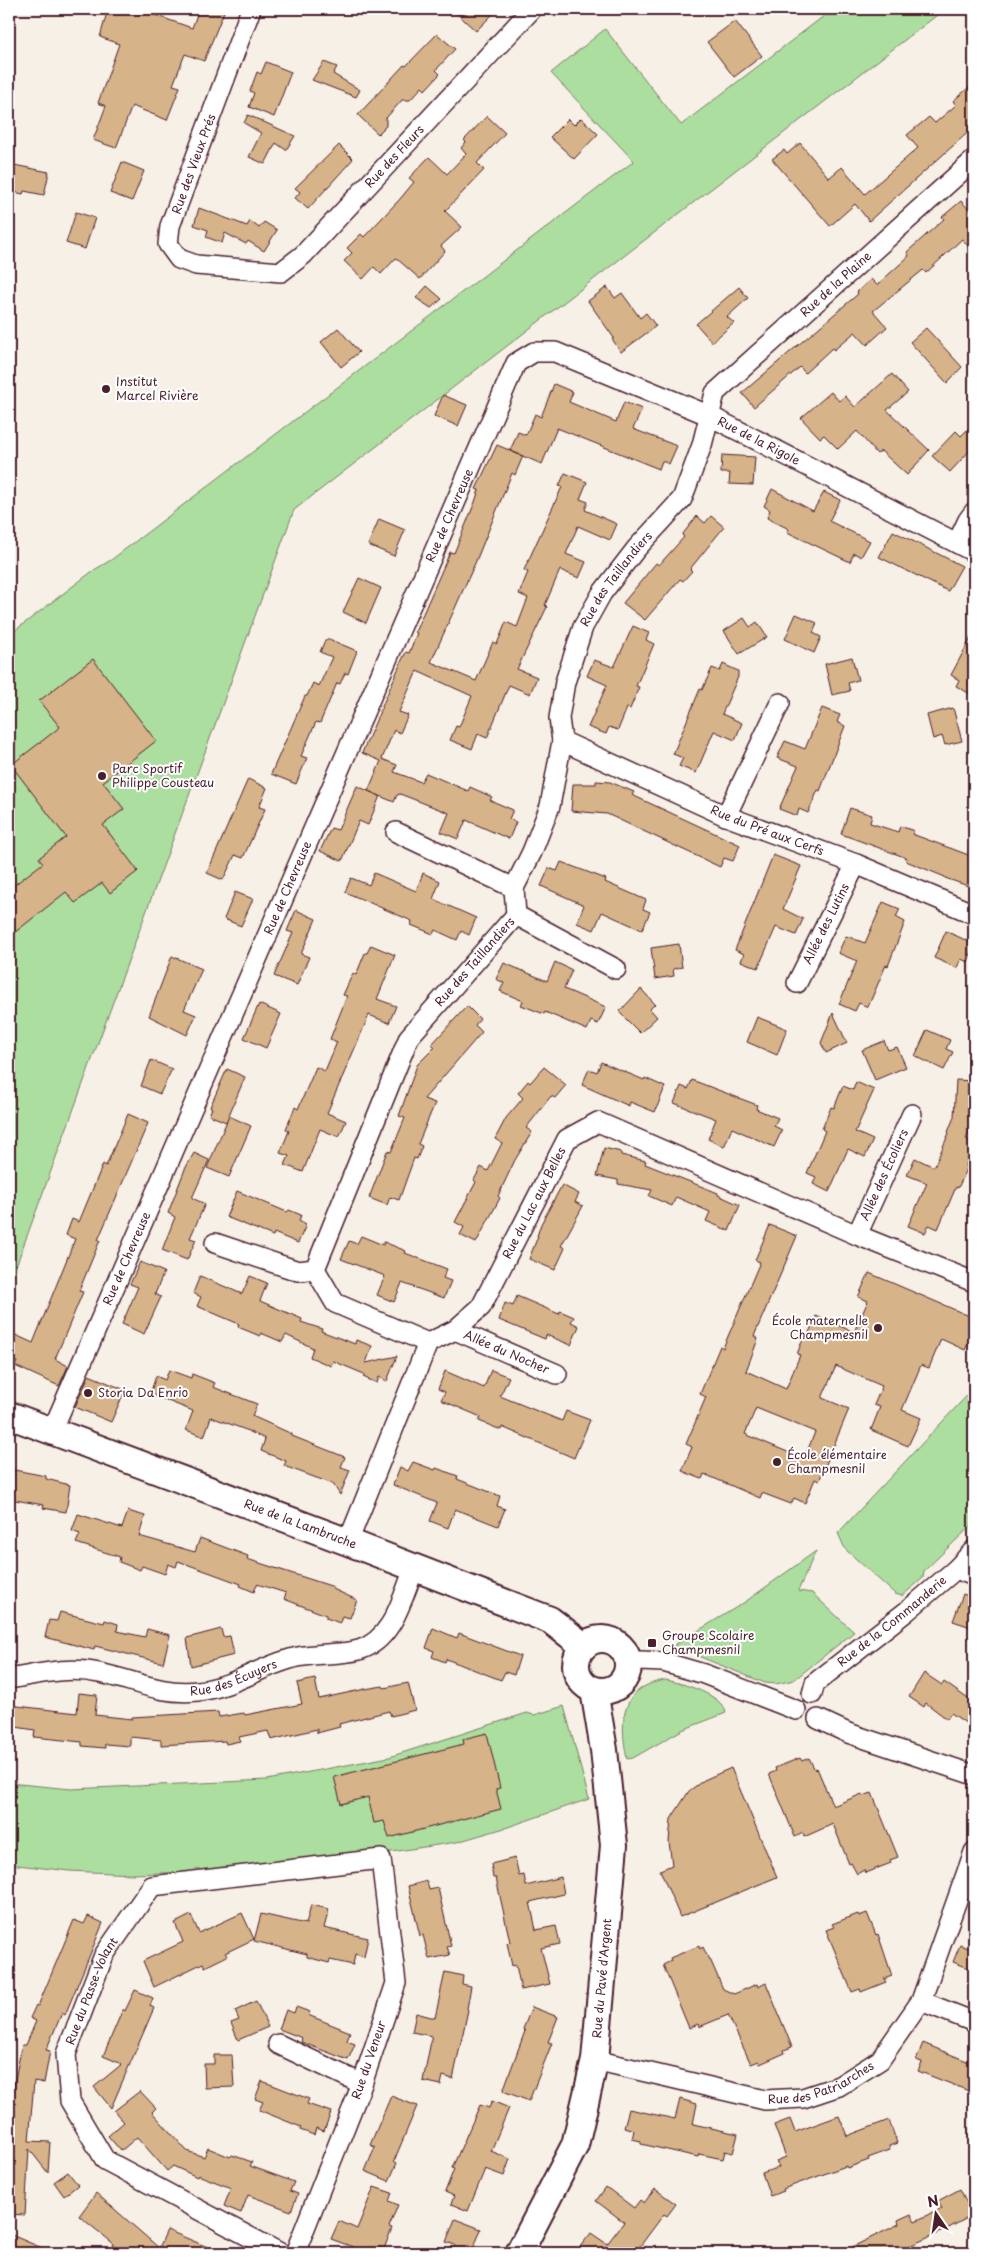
<svg xmlns="http://www.w3.org/2000/svg" width="983" height="2262" font-family="'Playpen Sans',sans-serif">
<rect width="100%" height="100%" fill="#f7f0e7"/>
<filter id="ink" filterUnits="userSpaceOnUse"><feTurbulence type="fractalNoise" baseFrequency=".02" numOctaves="2"/><feDisplacementMap in="SourceGraphic" scale="10" xChannelSelector="R" yChannelSelector="G"/><feConvolveMatrix kernelMatrix="1 2 1 2 8 2 1 2 1" color-interpolation-filters="sRGB"/></filter>
<g filter="url(#ink)">
<!-- green -->
<path fill="#abde9f" stroke="#7a7e65" d="M833,9H945L294,510L9,1285V635L94,570L111,560L634,161L551,73L605,29L681,125Z
M974,1388V1523L924,1571L923,1578L902,1596L895,1594L845,1549L838,1533Z
M816,1551L798,1591L812,1593L854,1632L794,1680L776,1684L765,1683L673,1646L745,1602Z
M666,1680C682,1683 723,1695 726,1713L682,1730L633,1758L627,1759C619,1720 621,1686 666,1680Z
M564,1706L589,1799L508,1827L457,1842L378,1854L219,1871L133,1874L69,1871L9,1864V1783L71,1789L267,1780L389,1757L527,1713L534,1715Z"/>
<!-- building -->
<path fill="#d6b388" stroke="#4a1f2b" fill-rule="evenodd" d="M108,9H151L149,13L192,28L199,9H225L204,61L185,54L173,85L180,87L167,120L132,106L116,148L93,140L106,106L98,103L119,44L100,37Z
M452,9H498L476,31Z
M735,21L762,56L734,77L707,42Z
M437,34L455,49L436,70L440,74L425,90L422,87L410,100H402L386,118V126L378,134L358,115L404,65L406,66Z
M266,62L291,72L274,117L249,107L254,93L250,91L257,72L261,74Z
M324,62L337,67L333,74L360,90L356,97L312,80Z
M974,83V127L869,221L855,204L830,226L772,159L784,150L787,154L800,143L829,178L842,167L865,194L918,148L907,135L929,117L935,123L956,105L953,101Z
M248,115L295,136L286,150L276,143L265,164L249,157L261,133L244,123Z
M487,116L505,133L477,163L484,170L445,211L462,227L441,246L445,251L420,279L396,258L381,274L374,267L363,279L344,261L352,253L347,248L361,234L364,237L400,199L414,182L409,178L429,157L447,174L466,154L461,148L466,142L464,140Z
M581,118L598,134L574,159L550,137L568,119L574,125Z
M339,145L353,159L308,209L295,198L300,192L295,188Z
M122,162L144,171L132,201L110,193Z
M9,164L49,172L44,195L24,191L23,194L9,191Z
M961,201L974,215V253L962,239L926,273L923,270L873,311L887,327L867,345L855,332L834,350L832,348L805,373L800,367L754,407L742,393L858,294L857,292L871,279L877,285L909,256L907,252L944,219L942,217Z
M199,208L247,226L250,221L259,228L264,222L277,230L264,251L248,241L246,244L225,233L222,243L206,237L208,230L194,225Z
M76,212L95,218L85,249L66,243Z
M427,286L442,299L431,308L416,298Z
M607,287L615,298L622,293L640,318L646,313L656,326L621,352L612,339L614,338L588,301Z
M739,287L748,298L727,317L734,323L712,342L696,324Z
M338,328L359,352L341,367L321,342Z
M926,328L962,367L947,383L910,342Z
M892,374L908,392L887,410L929,450L907,475L881,451L877,454L857,431L838,449L824,435L820,438L801,418L831,392L839,401L845,396L855,407Z
M554,384L573,392L569,402L616,422L624,402L642,409L633,429L677,446L669,464L662,461L659,469L557,428L542,464L510,451L518,432L526,435L535,414L541,417Z
M443,395L467,405L458,426L434,416Z
M974,423V446L950,472L932,456L956,431L961,436Z
M497,445L523,456L515,475L512,473L476,561L431,662L476,681L493,642L497,644L506,622L517,627L528,598L519,594L528,572L524,570L562,487L559,486L565,473L587,482L580,499L588,502L585,510L617,524L610,540L578,526L566,554L586,562L579,578L560,570L545,605L547,607L517,669L537,677L530,694L509,685L487,738L478,734L472,749L450,740L456,726L459,727L472,696L417,671L399,712L408,715L400,733L394,730L382,759L397,765L394,772L421,782L426,773L468,791L470,787L492,797L490,800L513,810L509,819L516,822L509,839L466,820L458,839L441,832L449,813L400,794L397,795L394,802L368,791L381,761L362,753L402,660L406,652L409,653L417,633L415,632L450,552L454,553L475,502L479,490L476,489Z
M722,455L755,457L753,485L729,484L730,473H721Z
M772,489L813,511L824,492L840,500L829,521L870,541L861,557L854,553L850,562L787,532L789,529L767,518L770,510L764,506Z
M697,516L705,523L711,516L724,527L690,569L692,571L683,581L680,579L645,620L623,603L656,563L659,565L684,537L682,535Z
M379,519L405,530L394,556L368,545Z
M893,531L962,566L948,591L879,557Z
M359,578L381,588L366,623L343,612Z
M796,614L817,623L813,633L821,637L814,653L785,639Z
M744,618L750,627L757,622L767,637L739,654L724,631Z
M633,626L649,633L646,640L654,644L636,686L639,687L630,709L627,708L618,730L609,727L606,734L588,727L607,685L587,676L594,660L614,667Z
M974,632V696L956,686L959,680L951,675Z
M325,640H331L357,651L348,674L345,673L340,684L337,683L320,723L316,722L301,756L307,758L296,784L271,774L305,696H307L313,683L319,686L332,657L320,652Z
M852,657L858,680L848,683L850,691L832,695L825,664Z
M93,659L156,741L103,782L124,809L103,825L138,871L110,893L102,883L75,903L66,892L9,937V889L43,863L39,858L66,837L11,765L60,727L39,701Z
M723,664L738,671V677L722,714L742,723L735,740L714,731L696,773L679,766L683,758L673,754L700,689L702,690L712,668L720,671Z
M822,708L840,715L837,722L845,726L820,791L818,790L808,813L799,809L797,816L779,809L798,766L777,758L785,741L805,749Z
M953,708L962,741L945,745L942,736L933,739L927,715Z
M248,779L267,788L259,807L265,809L243,858L235,855L223,880L207,873Z
M596,781L610,782L634,792L632,795L740,845L733,861L724,858L720,867L607,814L571,811L573,784H596Z
M357,786L380,796L368,825L359,821L342,861L320,851L331,828L338,830Z
M850,808L872,815L870,823L898,832L900,826L914,831L912,834L974,857V888L945,878V877L906,861L907,858L841,834Z
M773,855L801,866L783,909L803,919L796,935L776,927L758,968L741,961L744,954L735,950Z
M561,862L606,879L605,882L646,900L643,909L650,912L642,930L602,912L594,930L577,923L584,905L541,886L549,868L557,871Z
M374,873L416,891L423,873L440,881L433,899L476,918L469,935L461,931L457,940L435,930L433,934L411,925L412,921L345,892L351,878L369,885Z
M235,892L253,899L241,926L224,919Z
M883,902L900,909L896,917L905,922L888,966L886,965L868,1007L859,1003L855,1011L839,1004L857,961L838,953L846,936L865,943Z
M296,910L316,919L301,954L309,957L297,985L274,976L293,933L287,931Z
M946,931L974,944L968,962L961,959L957,968L934,958Z
M679,944L682,967L673,969L674,976L655,979L651,948Z
M371,945L395,955L377,999L396,1006L389,1023L369,1015L327,1113L346,1121L339,1137L320,1129L303,1172L285,1165L289,1156L280,1153L289,1131L286,1129L295,1107L298,1109L316,1067L325,1071L337,1042L330,1039L347,996L343,995L353,973L356,975L365,953H367Z
M172,956L202,969L184,1010L196,1015L187,1035L149,1016Z
M555,962L572,970L564,989L606,1007L598,1024L591,1021L587,1030L545,1012L544,1014L521,1005L523,1001L500,991L504,983L496,979L504,963L547,981Z
M641,989L655,1004L650,1009L657,1017L640,1033L619,1012Z
M259,1004L281,1014L266,1048L244,1038Z
M467,1006L480,1019L475,1025L482,1032L424,1099L435,1103L418,1144L422,1146L417,1159L414,1158L399,1200L390,1197L387,1205L369,1198L387,1151L391,1152L405,1118L399,1116L417,1065L435,1047L432,1044Z
M833,1013L847,1043L826,1053L821,1043Z
M757,1017L787,1029L777,1055L747,1042Z
M927,1030L950,1040L946,1049L953,1052L944,1070L915,1056Z
M884,1041L888,1050L897,1047L906,1067L875,1080L862,1050Z
M151,1060L172,1069L160,1094L141,1086Z
M601,1062L644,1080L645,1078L665,1087L655,1112L630,1102L629,1106L582,1085L589,1069L597,1072Z
M544,1067L566,1085L555,1098L551,1096L526,1128L532,1132L515,1160L498,1196L500,1198L476,1243L460,1235L464,1227L455,1222L476,1182L474,1180L481,1167L488,1171L502,1143L495,1139L506,1118L523,1098L518,1093L528,1081L530,1083Z
M227,1069L245,1077L226,1122L209,1115L212,1108L210,1107Z
M692,1080L757,1105L756,1109L778,1118L774,1126L782,1130L774,1147L732,1128L724,1147L708,1139L716,1119L674,1103L681,1086L688,1089Z
M956,1080L974,1081L973,1123L966,1139L974,1143V1145L966,1166L968,1167L958,1188L956,1187L938,1229L929,1225L925,1233L908,1226L927,1183L907,1175L915,1158L934,1167L949,1133L948,1132L954,1117Z
M856,1082L874,1090L855,1132L873,1140L865,1157L848,1149L829,1192L813,1184L816,1177L807,1173L825,1131L822,1129L831,1107L834,1108L843,1086L853,1090Z
M128,1114L148,1123L98,1240H100L79,1291L83,1292L55,1359L68,1366L59,1386L15,1366L17,1362L9,1358V1332L33,1343L75,1239L66,1235L72,1219L79,1222L103,1164L106,1166Z
M229,1116L251,1126L229,1177L207,1168Z
M604,1148L621,1152V1155L646,1161L645,1164L718,1193V1195L740,1205L729,1231L706,1221L710,1212L676,1197L672,1206L649,1196L652,1190L618,1184V1180L597,1176Z
M194,1153L209,1160L192,1198L205,1204L190,1238L196,1240L187,1260L162,1250L175,1217L168,1213L185,1169Z
M562,1185L579,1194L575,1202L583,1206L561,1246L565,1248L555,1270L529,1259L538,1236H537L541,1224Z
M237,1191L287,1212L289,1210L301,1215L299,1221L306,1225L298,1243L274,1233L273,1236L226,1217Z
M770,1225L797,1236L754,1336L758,1339L746,1371L786,1389L800,1355L797,1354L805,1334L808,1335L816,1316L854,1332L868,1301L858,1297L869,1273L974,1318V1330L965,1350L941,1339L929,1368L921,1365L902,1410L921,1418L908,1446L871,1430L880,1407L874,1405L882,1386L836,1366L822,1398L849,1409L819,1481L815,1479L805,1503L794,1498L791,1504L762,1493L760,1498L704,1474L702,1479L682,1471L692,1447L686,1444L706,1397L700,1394L720,1346L723,1348L760,1262L755,1260ZM756,1408L815,1432L804,1459L745,1434Z
M361,1236L383,1245L384,1242L406,1251L405,1253L447,1269L443,1278L451,1281L444,1298L402,1283L394,1302L377,1295L385,1276L341,1259L349,1241L357,1244Z
M140,1262L164,1272L155,1294L161,1297L144,1334L122,1324L138,1287L130,1284Z
M200,1276L242,1294L250,1276L267,1283L260,1301L302,1319L301,1322L322,1329L321,1331L355,1344L356,1340L372,1346L366,1363L397,1356L387,1381L379,1377L377,1383L363,1377L364,1374L333,1361L331,1366L310,1357L313,1348L286,1335L282,1342L261,1333L260,1336L238,1327L239,1324L197,1306L201,1297L193,1293Z
M517,1296L559,1314L560,1311L574,1317L571,1322L579,1326L571,1345L546,1335L545,1339L499,1320L505,1303L513,1306Z
M169,1370L191,1378L192,1374L215,1383L213,1387L257,1404L252,1416L292,1434V1436L345,1457L341,1467L350,1470L340,1495L333,1484L284,1466L286,1461L261,1451L265,1439L246,1430L211,1417L204,1437L186,1430L193,1411L150,1394L156,1376L165,1380Z
M491,1370L509,1377L500,1396L562,1421L566,1411L590,1420L574,1458L502,1427L501,1430L479,1421L481,1417L441,1400L445,1392L438,1389L445,1371L484,1388Z
M89,1375L125,1390L111,1422L75,1407Z
M413,1462L435,1470L436,1468L458,1476L457,1479L500,1496L497,1506L505,1509L498,1526L455,1509L448,1528L430,1521L437,1503L393,1485L400,1467L408,1471Z
M9,1469L46,1476V1479L70,1485L66,1512L43,1508L44,1505L9,1499Z
M128,1511L145,1516L139,1536L195,1552L200,1538L248,1556L247,1559L334,1587L333,1589L357,1600L350,1618L342,1616L340,1623L326,1618V1615L284,1599L286,1593L257,1584L254,1592L240,1586L241,1584L178,1561L176,1567L168,1564L165,1574L142,1566L140,1570L119,1562L120,1557L76,1543L80,1534L72,1531L78,1514L122,1528Z
M963,1594L974,1598V1628L953,1621Z
M60,1612L104,1623L105,1620L118,1624L117,1631L145,1637L147,1629L170,1635L163,1663L95,1646L94,1650L45,1637L49,1620L57,1621Z
M433,1628L457,1638L459,1633L520,1656L514,1675L505,1672L501,1680L446,1659L445,1662L432,1657L434,1651L426,1648Z
M221,1629L223,1637L230,1636L234,1655L191,1666L187,1638Z
M924,1673L942,1685L944,1682L974,1703V1724L968,1720L966,1723L951,1713L947,1719L926,1703L924,1707L909,1697Z
M315,1679L319,1699L365,1689L383,1686L384,1688L408,1683L415,1710L391,1716L389,1711L339,1724L340,1727L317,1733V1729L271,1740L268,1731L239,1737L240,1741L226,1744L225,1741L161,1745V1740L130,1737V1746L105,1744V1748L82,1746V1742L34,1737L35,1730L9,1726V1705L77,1713L79,1693L97,1695L95,1715L132,1719V1717L218,1712L219,1717L244,1713L245,1715L302,1704L297,1683Z
M487,1733L500,1788L496,1789L501,1809L389,1838L384,1821L374,1823L368,1797L341,1804L334,1777L464,1744L463,1739Z
M800,1758L802,1761L809,1758L815,1770L817,1768L833,1806L862,1794L863,1796L872,1793L898,1857L890,1860L891,1863L865,1873L864,1870L857,1874L851,1863L849,1864L833,1824L804,1837L803,1833L795,1837L769,1774L776,1771L775,1768Z
M731,1768L777,1877L680,1917L660,1870L672,1865L669,1842L671,1819L689,1791L704,1780Z
M515,1858L519,1876L524,1875L526,1886L561,1877L564,1894L530,1902L536,1930L556,1926L560,1944L541,1948L550,1984L521,1990L516,1965L512,1966L507,1943L510,1942L496,1878H493L491,1864Z
M427,1881L429,1890L438,1888L451,1946L447,1947L450,1955L429,1959L423,1935L420,1936L408,1886Z
M311,1905L329,1909L324,1928L368,1938L364,1957L355,1954L353,1965L330,1960L329,1963L307,1957V1954L254,1941L261,1914L306,1924Z
M242,1913L254,1939L225,1953L227,1956L205,1967L203,1963L154,1987L143,1961L183,1942L175,1923L191,1915L199,1933Z
M867,1913L876,1935L878,1934L892,1976L884,1979L886,1982L861,1992L860,1989L852,1992L826,1930L834,1927L832,1924L858,1914L859,1916Z
M88,1916L103,1923L65,2015L62,2013L46,2050L50,2051L44,2083L34,2081L29,2141L50,2142L48,2173L29,2149L25,2215L9,2214V2102H13L15,2079L22,2045H26L36,2021L30,2018L36,2005L38,2006L74,1920L84,1924Z
M960,1945L974,1950V1970L953,1962Z
M699,1946L700,1949L703,1947L709,1960L710,1959L723,1989L734,1994L757,1984L758,1987L766,1983L792,2047L784,2050L785,2053L760,2064L759,2061L751,2064L728,2015L699,2027L698,2024L689,2028L663,1965L671,1961L670,1958Z
M445,1972L463,1976L462,1984L471,1986L467,2009L468,2010L453,2079L443,2076L441,2085L423,2081L432,2036L412,2032L416,2013L435,2018Z
M135,1990L153,1998L150,2006L154,2008L111,2108L94,2087L122,2064L103,2056L123,2009L125,2011Z
M256,2001L268,2027L238,2040L231,2023L239,2020L235,2011Z
M296,2007L310,2012L308,2015L350,2032L347,2041L355,2044L348,2060L301,2042L302,2038L279,2029L286,2010L294,2013Z
M532,2007L558,2017L548,2042L552,2043L529,2101L503,2091L525,2031L523,2029Z
M923,2043L974,2064V2093L918,2071L922,2062L916,2060Z
M214,2055H232L234,2087L205,2088L204,2064H214Z
M262,2081L309,2099L307,2104L331,2112L324,2131L316,2128L314,2135L300,2130L301,2127L259,2110L263,2102L255,2099Z
M140,2091L156,2108L152,2112L187,2151L204,2157L208,2148L230,2157L232,2155L252,2162L250,2166L294,2182L290,2191L298,2194L291,2211L248,2195L241,2213L224,2206L231,2188L198,2175L197,2177L173,2166L167,2171L137,2137L121,2151L108,2136L124,2122L114,2111Z
M391,2096L417,2106L394,2161L397,2163L389,2181L365,2171L375,2147L370,2145Z
M680,2099L697,2104L693,2124L738,2134L733,2153L725,2151L723,2159L699,2154L698,2157L641,2144V2141L632,2139L634,2130L624,2127L629,2109L675,2119Z
M492,2101L509,2108L491,2151L510,2159L504,2176L485,2169L468,2211L451,2204L454,2196L445,2192L454,2169L452,2168L480,2105L489,2108Z
M839,2116L847,2136L889,2120L897,2143L889,2146L890,2150L868,2158L869,2160L847,2168L846,2166L783,2189L784,2191L770,2196L762,2173L779,2167L776,2161L786,2157L774,2125L790,2119L795,2132Z
M68,2172L78,2185L64,2196L54,2182Z
M374,2187L392,2193L389,2201L398,2205L389,2227L392,2228L384,2249L379,2247L376,2253H351L353,2247L331,2239L339,2221L357,2229Z
M606,2187L634,2208L640,2200L644,2203L655,2189L676,2204L667,2216L664,2214L635,2253H587L579,2248L591,2233L607,2244L624,2222L596,2201Z
M960,2189L973,2215L943,2231L907,2247L911,2253H840L899,2224L898,2220L911,2214L915,2221L942,2209L938,2201Z
M96,2193L159,2248L167,2230L222,2253H122L113,2246L114,2244L79,2216Z
M455,2219L481,2229L472,2253H451L455,2245L446,2242Z
M9,2234L54,2253H9Z"/>
<g fill="none" stroke-linecap="round" stroke-linejoin="round">
<defs>
<g id="street">
<path id="s1" d="M251,9L170,226L168,244L179,259L196,265L281,272L303,255L532,9"/>
<path d="M957,543L968,520L974,512"/>
<path id="s2" d="M562,741L726,816L856,864L974,914"/>
<path d="M726,816L780,703"/>
<path d="M396,832L514,888"/>
<path d="M516,915L616,969"/>
<path id="s3" d="M797,983L856,864"/>
<path id="s4" d="M857,1235L912,1114"/>
<path d="M215,1243L298,1271L315,1269"/>
<path id="s5" d="M455,1330L557,1374"/>
<path id="s6" d="M428,1343L335,1303L315,1269L409,1037L516,915L514,888L532,852L550,806L562,741L559,718L565,682L583,627L602,593L636,549L682,499L702,445L715,393L974,160"/>
<path id="s7" d="M52,1431L516,363L534,352H555L708,415L974,552"/>
<path id="s8" d="M348,1542L428,1343L455,1330L481,1307L567,1139L598,1122L857,1235L974,1282"/>
<path d="M956,1569L974,1576"/>
<path d="M628,1664L640,1661L663,1662L704,1674L796,1710"/>
<path id="s9" d="M9,1679C39,1674 68,1666 99,1673C135,1680 158,1695 198,1691C235,1687 264,1664 298,1657C318,1653 340,1655 359,1650C393,1640 402,1598 414,1569"/>
<path id="s10" d="M812,1694L815,1683L907,1611L956,1569L974,1550"/>
<path d="M818,1719L848,1733L974,1775"/>
<path d="M921,2001L974,2022"/>
<path d="M278,2044L362,2084"/>
<path id="s11" d="M595,2060L765,2100L803,2098L839,2086L880,2060L921,2001L974,1852"/>
<path id="s12" d="M280,2253L105,2160L70,2101L66,2054L104,1955L152,1886L381,1859L396,1983L362,2084L295,2253"/>
</g>
<g id="secondary">
<path id="s13" d="M9,1415L348,1542L550,1620L584,1646"/>
<circle cx="602" cy="1665" r="26"/>
<path id="s14" d="M519,2253L575,2145L595,2060L614,1845L604,1750L594,1690"/>
</g>
</defs>
<!-- street casing -->
<use href="#street" stroke="#4a1f2b" stroke-width="22"/>
<!-- secondary casing -->
<use href="#secondary" stroke="#4a1f2b" stroke-width="30"/>
<!-- street -->
<use href="#street" stroke="#fff" stroke-width="19"/>
<!-- secondary -->
<use href="#secondary" stroke="#fff" stroke-width="26"/>
</g>
</g>
<!-- markers -->
<g fill="#4a1f2b" stroke="#fff" stroke-width="2">
<circle cx="106" cy="389" r="5"/>
<circle cx="102" cy="776" r="5"/>
<circle cx="878" cy="1328" r="5"/>
<circle cx="88" cy="1393" r="5"/>
<circle cx="777" cy="1462" r="5"/>
<rect x="647" y="1638" width="10" height="10" rx="2.5"/>
</g>
<g text-anchor="middle" stroke-width="4" stroke-linejoin="round" paint-order="stroke">
<!-- street labels -->
<g font-size="12" fill="#4a1f2b" stroke="#fff">
<text dy="4" stroke="none"><textPath href="#s1" startOffset="534">Rue des Fleurs</textPath></text>
<text transform="translate(194 164) rotate(-70)" y="4">Rue des Vieux Prés</text>
<text dy="4" stroke="none"><textPath href="#s6" startOffset="1290">Rue de la Plaine</textPath></text>
<text dy="4" stroke="none"><textPath href="#s7" startOffset="1429">Rue de la Rigole</textPath></text>
<text dy="4" stroke="none"><textPath href="#s7" startOffset="998">Rue de Chevreuse</textPath></text>
<text dy="4" stroke="none"><textPath href="#s6" startOffset="912">Rue des Taillandiers</textPath></text>
<text dy="4" stroke="none"><textPath href="#s2" startOffset="224">Rue du Pré aux Cerfs</textPath></text>
<text dy="4" stroke="none"><textPath href="#s7" startOffset="592">Rue de Chevreuse</textPath></text>
<text dy="4" stroke="none"><textPath href="#s3" startOffset="66">Allée des Lutins</textPath></text>
<text dy="4" stroke="none"><textPath href="#s6" startOffset="491">Rue des Taillandiers</textPath></text>
<text dy="4" stroke="none"><textPath href="#s4" startOffset="66">Allée des Écoliers</textPath></text>
<text dy="4" stroke="none"><textPath href="#s8" startOffset="396">Rue du Lac aux Belles</textPath></text>
<text dy="4" stroke="none"><textPath href="#s7" startOffset="188">Rue de Chevreuse</textPath></text>
<text dy="4" stroke="none"><textPath href="#s5" startOffset="56">Allée du Nocher</textPath></text>
<text dy="4" stroke="none"><textPath href="#s13" startOffset="311">Rue de la Lambruche</textPath></text>
<text dy="4" stroke="none"><textPath href="#s10" startOffset="110">Rue de la Commanderie</textPath></text>
<text dy="4" stroke="none"><textPath href="#s9" startOffset="230">Rue des Écuyers</textPath></text>
<text dy="4" stroke="none"><textPath href="#s14" startOffset="291">Rue du Pavé d'Argent</textPath></text>
<text dy="4" stroke="none"><textPath href="#s12" startOffset="382">Rue du Passe-Volant</textPath></text>
<text transform="translate(369 2060) rotate(-71)" y="4">Rue du Veneur</text>
<text dy="4" stroke="none"><textPath href="#s11" startOffset="234">Rue des Patriarches</textPath></text>
</g>
<!-- poi labels -->
<g font-size="12" fill="#4a1f2b" stroke="#fff" text-anchor="start">
<text x="116" y="386">Institut<tspan x="116" dy="14">Marcel Rivière</tspan></text>
<text x="112" y="773">Parc Sportif<tspan x="112" dy="14">Philippe Cousteau</tspan></text>
<text x="868" y="1325" text-anchor="end">École maternelle<tspan x="868" dy="14">Champmesnil</tspan></text>
<text x="98" y="1397">Storia Da Enrio</text>
<text x="787" y="1459">École élémentaire<tspan x="787" dy="14">Champmesnil</tspan></text>
<text x="662" y="1640">Groupe Scolaire<tspan x="662" dy="14">Champmesnil</tspan></text>
</g>
</g>
<!-- margin -->
<rect width="983" height="2262" fill="none" stroke="#fff" stroke-width="30"/>
<rect x="15" y="15" width="953" height="2232" fill="none" stroke="#4a1f2b" stroke-width="2" filter="url(#ink)"/>
<!-- north arrow -->
<g transform="translate(936 2214) rotate(347)" stroke="#ffffff" stroke-width="4" paint-order="stroke">
<path d="M0-4L9 19L0 12L-9 19Z" fill="#4a1f2b"/>
<text y="-8" font-size="14" font-weight="bold" text-anchor="middle" fill="#4a1f2b">N</text>
</g>
</svg>
